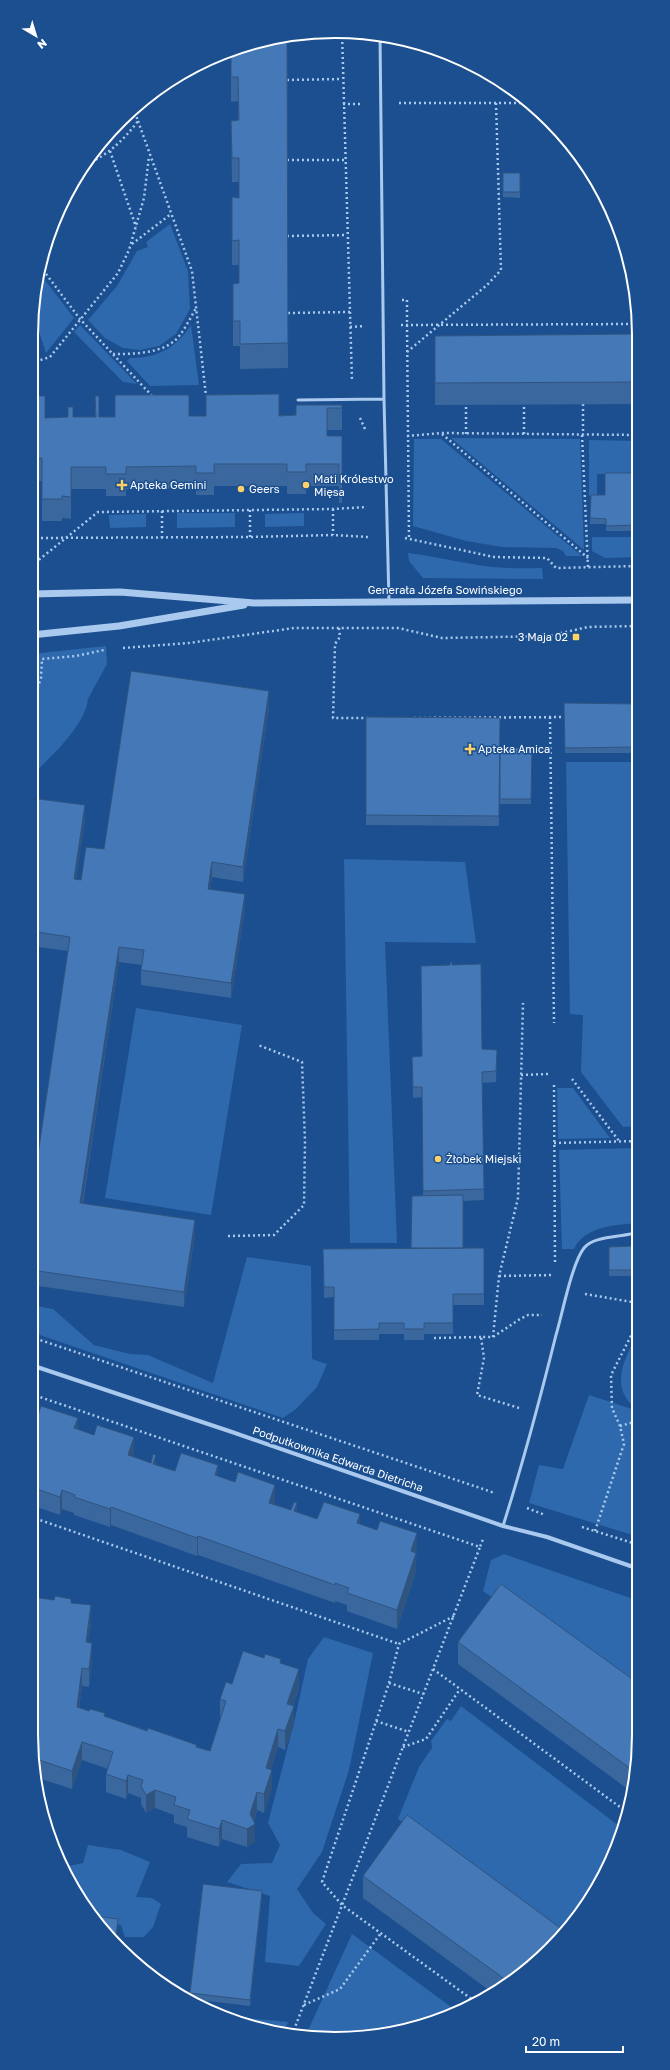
<svg xmlns="http://www.w3.org/2000/svg" width="670" height="2070" font-family="'Golos Text',sans-serif">
<rect width="100%" height="100%" fill="#1b4f8f"/>
<!-- green -->
<path fill="#2e69ad" d="M170,224L188,271L190,309L176,334L159,346L140,350L123,348L105,338L88,320L117,286L137,251L148,247L146,242Z
M38,271L74,318L46,353L33,313Z
M80,325L137,384L123,382L74,332Z
M191,325L199,385L150,386L127,361L130,358C158,358 176,348 191,325Z
M451,438L580,439L584,550Z
M414,439H441L582,556H566L563,551L556,548L502,547L466,541L413,526Z
M589,440L637,441V474H597V496H589Z
M177,513H235V527L177,528Z
M304,513V526L265,527V514Z
M146,514V527L110,528L109,515Z
M592,537H637V557L605,558L592,551Z
M408,553C428,555 447,560 467,563C491,568 516,569 542,568L543,579L423,578L409,561Z
M106,646L107,664L88,699C85,726 50,758 31,776V654Z
M566,762H637L638,1126L623,1127L581,1072L583,1015L570,1014Z
M344,859L465,862L476,943L385,942L397,1243H350Z
M31,971L35,972L31,1000Z
M136,1008L242,1025L211,1215L105,1198Z
M557,1088H573L610,1138L558,1139Z
M638,1148V1223C615,1225 585,1226 574,1249H562L559,1150Z
M247,1257L311,1266L312,1359L327,1364L317,1387L296,1409L283,1418L31,1332V1305L53,1309L94,1345L130,1354L148,1355L213,1383Z
M638,1333V1410C608,1389 624,1359 638,1333Z
M589,1395L638,1411L639,1537L529,1503L539,1465L563,1469Z
M504,1554L639,1601V1700L483,1591L491,1560Z
M324,1637L373,1653L349,1770L322,1852L297,1889L313,1913L326,1924L299,1966L265,1962L270,1896L227,1882L241,1864L272,1863L280,1845L268,1823L294,1723L308,1659Z
M461,1706L623,1829L616,1851L588,1904L558,1936L398,1819L419,1767L432,1748L431,1741L447,1719L451,1721Z
M88,1845L121,1850L150,1862L136,1897L152,1898L161,1904L153,1927L144,1937H125L121,1925L98,1922L64,1867L83,1863Z
M352,1934L458,2012L414,2029L355,2038L305,2037Z
M245,2018L288,2022L284,2033L244,2021Z"/>
<g fill="none" stroke-linecap="round" stroke-linejoin="round">
<!-- path -->
<path stroke="#a9c9ee" stroke-width="2.5" stroke-dasharray="2 3" stroke-linecap="butt" d="M342,32L352,381
M287,80L342,79
M399,103H525
M343,104H362
M138,121L192,271L206,396
M110,151L136,227
M287,160H345
M82,166C106,157 123,141 138,121L134,109
M287,236L347,235
M132,244L171,214
M40,266L80,319L154,398
M402,300H407V325L409,538
M288,313L350,312
M401,325L636,324
M350,327L364,326
M407,352L487,285L501,270L496,103
M113,354C134,354 166,354 180,335C186,327 191,317 196,308
M31,363L50,357L118,273L129,250L144,198L149,156
M583,404V435
M360,418L365,429
M442,434L588,558
M466,434V405
M524,434V405
M582,435L588,567
M407,436L442,433L637,435
M333,509V535
M250,510V537
M162,511V538
M34,529L36,573
M31,538L250,537L333,535L368,537
M405,538L494,557L547,558L556,568L637,566
M35,563L98,512L333,509L367,507
M634,580L635,566
M339,628L340,637L335,644L333,718H369
M123,648L189,643L294,628H398L442,638L548,636L588,627L637,626
M31,707L41,678L42,659L76,656L104,650
M550,717L554,1023
M414,718L567,717
M521,1075L548,1074
M572,1079L619,1141
M554,1085L555,1262
M554,1143L638,1141
M228,1236L274,1235L304,1205L305,1141L302,1062L258,1045
M499,1276L553,1275
M585,1294L638,1303
M31,1337L492,1492L493,1490
M493,1337L499,1276L518,1198L523,1003
M434,1338L481,1337
M31,1394L480,1547L483,1539
M519,1408L477,1395L484,1358L481,1337H493L520,1319L528,1315H542
M620,1426L638,1421
M527,1508L545,1515
M31,1517L399,1644
M582,1527L639,1545
M595,1531L624,1444L620,1426L612,1408L611,1375L638,1322
M454,1616L399,1644L389,1683L322,1882L342,1905L477,2003
M433,1669L628,1813
M389,1683L423,1694
M376,1721L409,1732
M403,1747L426,1739L460,1689
M304,2005L340,1989L381,1933
M292,2035L480,1547"/>
<!-- service -->
<path stroke="#a9c9ee" stroke-width="3" d="M380,35L384,399L389,602
M298,400L384,399
M503,1526C523,1463 540,1399 556,1335C562,1315 572,1263 584,1248C592,1237 617,1237 630,1234"/>
<!-- minor -->
<path stroke="#a9c9ee" stroke-width="4" d="M31,1365L232,1432L503,1526L547,1537L639,1569"/>
<!-- tertiary -->
<path stroke="#a9c9ee" stroke-width="7" d="M31,594L120,592L254,603L637,600
M31,635L119,626L244,605"/>
</g>
<!-- wall -->
<path fill="#3a679d" d="M287,36L288,368L240,369V346H233V284L239,283V265H232V197L239,198V182H232L231,121L238,120V101L231,102V50Z
M503,173L520,192V198L503,197Z
M636,334L637,404L435,405V336Z
M31,396L45,418L95,417V396L99,417L296,415V405H342V430H327V436H342V503H339V486H306V494H287V486H214V495H196V488L126,489V496H106V489H71V519L62,518V521H42V481H35V497H31Z
M637,473V531H606V524H590L591,495H605Z
M564,703L637,704V753H565Z
M269,707L243,882L212,877L210,889L245,909L231,998L141,985V970L142,965L119,962L83,1203L195,1235L184,1307L31,1285V1195H32L68,951L31,946V798L85,820L76,879L81,880L104,849Z
M366,717L500,718L499,826L366,825Z
M500,748H532L531,804H500Z
M452,965L482,1049L497,1050L496,1082L482,1083L484,1200L463,1201V1248H484V1305H453V1334H424V1340H404V1334H379V1340H334V1297L324,1298L323,1249L411,1248L423,1196L422,1097L413,1098L412,1057H422Z
M634,1246V1276H609V1270Z
M31,1422L35,1424L78,1429L134,1455V1457L175,1471L218,1476L275,1503L274,1504L317,1519L360,1524L417,1551L416,1553V1571L397,1629L347,1611V1605L335,1601V1603L198,1555L197,1556L111,1525L110,1527L74,1515V1513L62,1509L60,1515L31,1505Z
M71,1603L91,1624L88,1642L92,1661L89,1687L82,1686L79,1708L210,1751L221,1718H220V1699L232,1684L281,1663L299,1688L293,1706L294,1725L285,1750L278,1747L271,1769L272,1788L264,1813L257,1810L254,1822L255,1842L247,1847L222,1839L219,1847L187,1837V1827L174,1823V1815L155,1808L146,1813L141,1804V1798L128,1793L126,1799L106,1792V1774L108,1769L82,1760L72,1789L35,1777L31,1735Z
M458,1642L639,1735L633,1793L458,1664Z
M363,1876L520,1976L493,1993L363,1898Z
M262,1897L250,2006L190,1999V1993Z"/>
<!-- shaded-wall -->
<path fill="#305480" d="M269,691V707L243,882V867Z
M85,805V820L74,894V879Z
M212,862V877L208,904V889Z
M245,894V909L231,998V983Z
M119,947V962L80,1218V1203Z
M195,1220V1235L184,1307V1292Z
M78,1418V1436L74,1428Z
M134,1437V1455L128,1474V1455Z
M156,1455V1474L153,1464Z
M218,1465V1484L215,1475Z
M275,1485V1503L269,1521V1503Z
M62,1490V1509L60,1515V1497Z
M297,1503V1521L294,1511Z
M111,1507V1525L110,1527V1509Z
M360,1514V1532L357,1523Z
M417,1533L416,1571L397,1629V1610L411,1551Z
M198,1536V1555L197,1556V1538Z
M91,1605V1624L86,1660V1642Z
M92,1643V1661L89,1687V1669Z
M82,1668V1686L77,1725V1707Z
M299,1669V1688L287,1723V1704Z
M294,1706V1725L285,1750V1731Z
M278,1729V1747L266,1786V1768Z
M82,1742V1760L72,1789V1771Z
M272,1770V1788L264,1813V1794Z
M128,1775V1793L126,1799V1781Z
M155,1790V1808L146,1813V1795Z
M257,1792V1810L253,1825L255,1824V1842L247,1847V1829L250,1814Z
M222,1820V1839L219,1847V1829Z
M262,1891V1897L250,2006V2000Z
M118,1919V1925L116,1944L115,1943Z"/>
<!-- building -->
<path fill="#4478b7" stroke="#305480" d="M287,36L288,343L240,344V321H233V284L239,283V240L232,241V197L239,198V158H232L231,121L239,120L238,77H231V50L276,37Z
M503,173H520V192H503Z
M636,334L637,382L435,383V336Z
M279,394V416L296,415V405H342V408H327V436H342V481H339V464H306V472H287V464H214V473H196V466L126,467V474H106V467H71V497L62,496V499H42V458L35,459V475H31V396H45V418L68,417V407H73V417H96L95,396H99V417H115V395H189V416H206V395Z
M605,473H637V525L606,526V519L590,518L591,495H605Z
M131,671L269,691L243,867L212,862L208,889L245,894L231,983L141,970L144,950L119,947L80,1203L195,1220L184,1292L31,1270V1195H32L70,937L31,931V798L85,805L74,879L81,880L86,847L104,849Z
M564,703L637,704V747L565,748Z
M366,717L500,718L499,816L366,815Z
M500,748H532L531,799H500Z
M450,962H452V965L481,964L482,1049L497,1050L496,1071L482,1072L484,1189L423,1191L422,1087H413L412,1057L422,1056L421,966L450,965Z
M463,1195V1248H411L412,1196Z
M634,1246V1270H609V1247Z
M484,1248V1294H453V1323H424V1329H404V1323H379V1329L334,1330V1287H324L323,1249Z
M41,1406L78,1418L74,1428L94,1435L97,1425L134,1437L128,1455L151,1463L153,1454L156,1455L153,1464L175,1471L181,1453L218,1465L215,1475L235,1482L238,1472L275,1485L269,1503L291,1510L294,1502L297,1503L294,1511L317,1519L324,1502L360,1514L357,1523L377,1530L380,1521L417,1533L411,1551L416,1553L397,1610L347,1593L349,1588L335,1583V1585L198,1536L197,1538L111,1507L110,1509L74,1497L75,1495L62,1490L60,1497L31,1487V1422L35,1424Z
M501,1584L639,1684V1735L635,1772L458,1642Z
M55,1596L71,1599V1603L91,1605L86,1642L92,1643L89,1669L82,1668L77,1707L89,1711L90,1709L105,1713L104,1716L147,1731L148,1728L197,1745L196,1747L210,1751L226,1701L220,1699L226,1682L232,1684L243,1651L264,1658L265,1654L281,1659L280,1663L299,1669L287,1704L294,1706L285,1731L278,1729L266,1768L272,1770L264,1794L257,1792L250,1814L255,1824L247,1829L222,1820L219,1829L187,1819L190,1810L174,1805L176,1797L155,1790L146,1795L141,1786L143,1780L128,1775L126,1781L106,1774L113,1752L82,1742L72,1771L33,1758L31,1735V1609L33,1597L54,1600Z
M407,1815L563,1930L520,1976L510,1983L363,1876Z
M203,1884L262,1891L250,2000L190,1993Z
M95,1916L118,1919L115,1943L107,1936Z"/>
<!-- markers -->
<g fill="#ffd166" stroke="#1b4f8f" stroke-width="1.5">
<path d="M120 479h4v4h4v4h-4v4h-4v-4h-4v-4h4z"/>
<circle cx="306" cy="485" r="4"/>
<circle cx="241" cy="489" r="4"/>
<rect x="572" y="633" width="8" height="8" rx="2"/>
<path d="M468 743h4v4h4v4h-4v4h-4v-4h-4v-4h4z"/>
<circle cx="438" cy="1159" r="4"/>
</g>
<g text-anchor="middle" stroke-width="3" stroke-linejoin="round" paint-order="stroke">
<!-- poi labels -->
<g font-size="11" fill="#fff" stroke="#1b4f8f" text-anchor="start">
<text x="314" y="483">Mati Królestwo<tspan x="314" dy="13">Mięsa</tspan></text>
<text x="130" y="489">Apteka Gemini</text>
<text x="249" y="493">Geers</text>
<text x="568" y="641" text-anchor="end">3 Maja 02</text>
<text x="478" y="753">Apteka Amica</text>
<text x="446" y="1163">Żłobek Miejski</text>
</g>
<!-- street labels -->
<g font-size="11" fill="#fff" stroke="#1b4f8f">
<text x="445" y="594">Generała Józefa Sowińskiego</text>
<text transform="translate(338 1459) rotate(19)" y="4">Podpułkownika Edwarda Dietricha</text>
</g>
</g>
<!-- crop -->
<path d="M0 0H670V2070H0ZM335 38H335A297 297 0 0 1 632 335V1735A297 297 0 0 1 335 2032H335A297 297 0 0 1 38 1735V335A297 297 0 0 1 335 38Z" fill="#1b4f8f" fill-rule="evenodd"/>
<path fill="none" stroke="#fff" stroke-width="2" d="M335 38H335A297 297 0 0 1 632 335V1735A297 297 0 0 1 335 2032H335A297 297 0 0 1 38 1735V335A297 297 0 0 1 335 38Z"/>
<!-- north arrow -->
<g transform="translate(36 36) rotate(142)" stroke="#1b4f8f" stroke-width="3" paint-order="stroke">
<path d="M0-3L7 15L0 10L-7 15Z" fill="#ffffff"/>
<text y="-6" font-size="11" font-weight="bold" text-anchor="middle" fill="#ffffff">N</text>
</g>
<!-- scale -->
<path d="M526 2046v6h97v-6" fill="none" stroke="#ffffff" stroke-width="2"/>
<text x="532" y="2046" font-size="12" fill="#ffffff" stroke="#1b4f8f" stroke-width="3" paint-order="stroke">20 m</text>
</svg>
